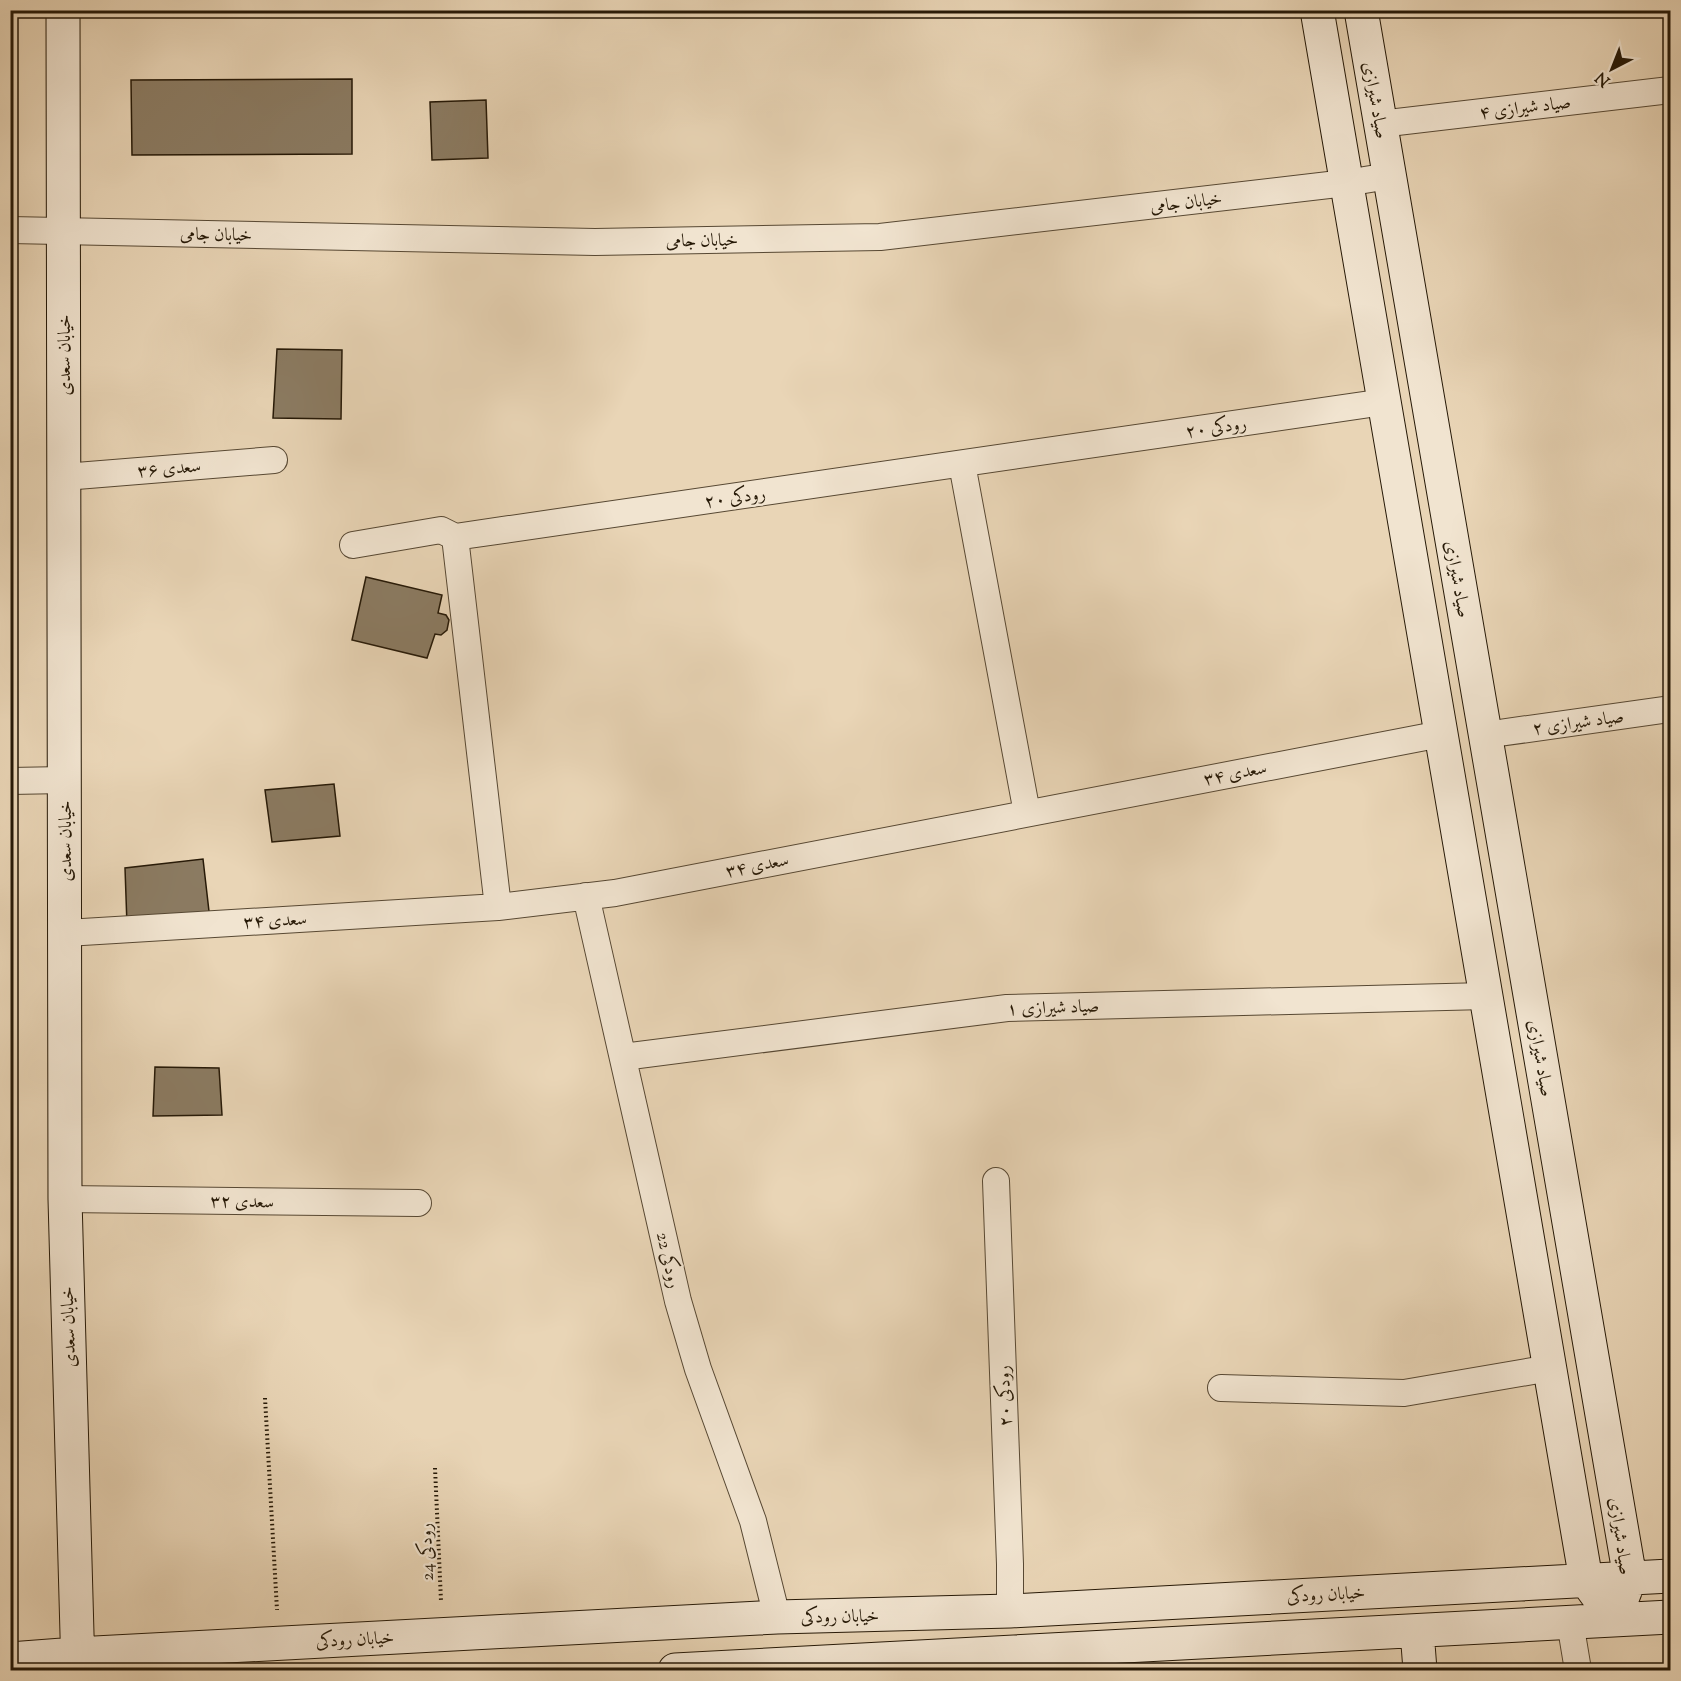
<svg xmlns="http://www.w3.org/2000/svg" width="1681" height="1681" font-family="'Sorts Mill Goudy',Amiri,serif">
<rect width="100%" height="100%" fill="#e9d5b6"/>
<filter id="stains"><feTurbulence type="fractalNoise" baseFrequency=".00333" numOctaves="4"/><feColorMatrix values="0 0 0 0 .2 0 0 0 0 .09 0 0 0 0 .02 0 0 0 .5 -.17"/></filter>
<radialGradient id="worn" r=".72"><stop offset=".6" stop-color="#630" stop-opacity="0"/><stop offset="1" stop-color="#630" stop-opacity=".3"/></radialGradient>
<!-- building -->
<path fill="#8b7b62" stroke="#261907" stroke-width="1.5" d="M352,79V154L132,155L131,80Z
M486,100L488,158L432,160L430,102Z
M277,349L342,350L341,419L273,418Z
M366,577L442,595L438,613L446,615L449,620L447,630L441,635L435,634L427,658L352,640Z
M334,784L340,836L272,842L265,790Z
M203,859L210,920L127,925L125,868Z
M155,1067L219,1068L222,1115L153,1116Z"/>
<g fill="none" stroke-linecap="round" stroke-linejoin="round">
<defs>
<path id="street" d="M1380,124L1670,90
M10,230L595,242L880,237L1346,183L1389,176
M962,464L1027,813
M64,477L274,460
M353,545L441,530L455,537
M1485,735L1670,709
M10,781L65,780
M586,896L678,1301L698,1369L753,1521L777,1617
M498,907L455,537L1384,402
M66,933L498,907L615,893L1441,734
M623,1057L1007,1008L1485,996
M996,1181L1010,1564V1611
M65,1199L418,1203
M1221,1388L1404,1393L1550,1368
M1570,1622L1578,1670"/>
<path id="secondary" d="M63,10L65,1199L78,1670
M1317,10L1586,1580L1615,1620
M1361,10L1630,1578L1622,1599
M1417,1631L1420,1670
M10,1659L76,1654L777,1617L1010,1611L1670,1576
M675,1670L1670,1617"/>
</defs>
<!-- street casing -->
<use href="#street" stroke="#574833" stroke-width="28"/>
<!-- secondary casing -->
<use href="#secondary" stroke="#261907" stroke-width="35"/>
<!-- path -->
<path stroke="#261907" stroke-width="4" stroke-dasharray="1.5 3" stroke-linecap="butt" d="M265,1398L277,1610
M435,1468L441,1601"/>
<!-- street -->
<use href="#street" stroke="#f1e4d0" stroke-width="26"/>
<!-- secondary -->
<use href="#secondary" stroke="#f1e4d0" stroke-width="33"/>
</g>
<g text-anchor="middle" stroke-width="4.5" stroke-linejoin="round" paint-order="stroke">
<!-- street labels -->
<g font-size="18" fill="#261907" stroke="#f1e4d0">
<text transform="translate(1376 100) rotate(80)" y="6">صیاد شیرازی</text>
<text transform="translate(1525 107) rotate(-7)" y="6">صیاد شیرازی ۴</text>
<text transform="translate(1186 202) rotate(-7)" y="6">خیابان جامی</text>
<text transform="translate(216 234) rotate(1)" y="6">خیابان جامی</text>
<text transform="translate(702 240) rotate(-1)" y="6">خیابان جامی</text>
<text transform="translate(64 355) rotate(-90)" y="6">خیابان سعدی</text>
<text transform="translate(1216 427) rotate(-8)" y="6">رودکی ۲۰</text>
<text transform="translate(169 468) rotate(-5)" y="6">سعدی ۳۶</text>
<text transform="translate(735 497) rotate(-8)" y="6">رودکی ۲۰</text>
<text transform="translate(1458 579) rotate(80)" y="6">صیاد شیرازی</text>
<text transform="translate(1578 722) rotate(-8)" y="6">صیاد شیرازی ۲</text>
<text transform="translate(1235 773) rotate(-11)" y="6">سعدی ۳۴</text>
<text transform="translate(65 841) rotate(-90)" y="6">خیابان سعدی</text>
<text transform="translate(757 865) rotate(-11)" y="6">سعدی ۳۴</text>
<text transform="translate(275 920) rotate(-3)" y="6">سعدی ۳۴</text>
<text transform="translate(1053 1007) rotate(-2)" y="6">صیاد شیرازی ۱</text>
<text transform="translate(1541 1058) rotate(80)" y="6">صیاد شیرازی</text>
<text transform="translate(242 1201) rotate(1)" y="6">سعدی ۳۲</text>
<text transform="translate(669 1260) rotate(77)" y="6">رودکی 22</text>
<text transform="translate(68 1327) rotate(-92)" y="6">خیابان سعدی</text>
<text transform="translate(1004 1396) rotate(-92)" y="6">رودکی ۲۰</text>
<text transform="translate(1621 1536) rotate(82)" y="6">صیاد شیرازی</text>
<text transform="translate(426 1552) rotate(-92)" y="6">رودکی 24</text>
<text transform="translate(1326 1594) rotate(-3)" y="6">خیابان رودکی</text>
<text transform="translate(840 1616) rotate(-1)" y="6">خیابان رودکی</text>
<text transform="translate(355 1639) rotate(-3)" y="6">خیابان رودکی</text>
</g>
</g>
<!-- margin -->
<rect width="1681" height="1681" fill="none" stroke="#e9d5b6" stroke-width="36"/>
<rect x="12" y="12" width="1657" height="1657" fill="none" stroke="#261907" stroke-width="3"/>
<rect x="18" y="18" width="1645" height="1645" fill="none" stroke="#261907" stroke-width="1.5"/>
<!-- north arrow -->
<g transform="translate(1612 69) rotate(222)" stroke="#f1e4d0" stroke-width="4.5" paint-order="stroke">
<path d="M0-4.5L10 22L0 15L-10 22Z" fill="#261907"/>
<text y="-9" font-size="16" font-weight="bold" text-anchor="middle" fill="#261907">N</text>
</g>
<rect width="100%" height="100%" filter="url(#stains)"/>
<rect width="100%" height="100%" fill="url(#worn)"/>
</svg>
